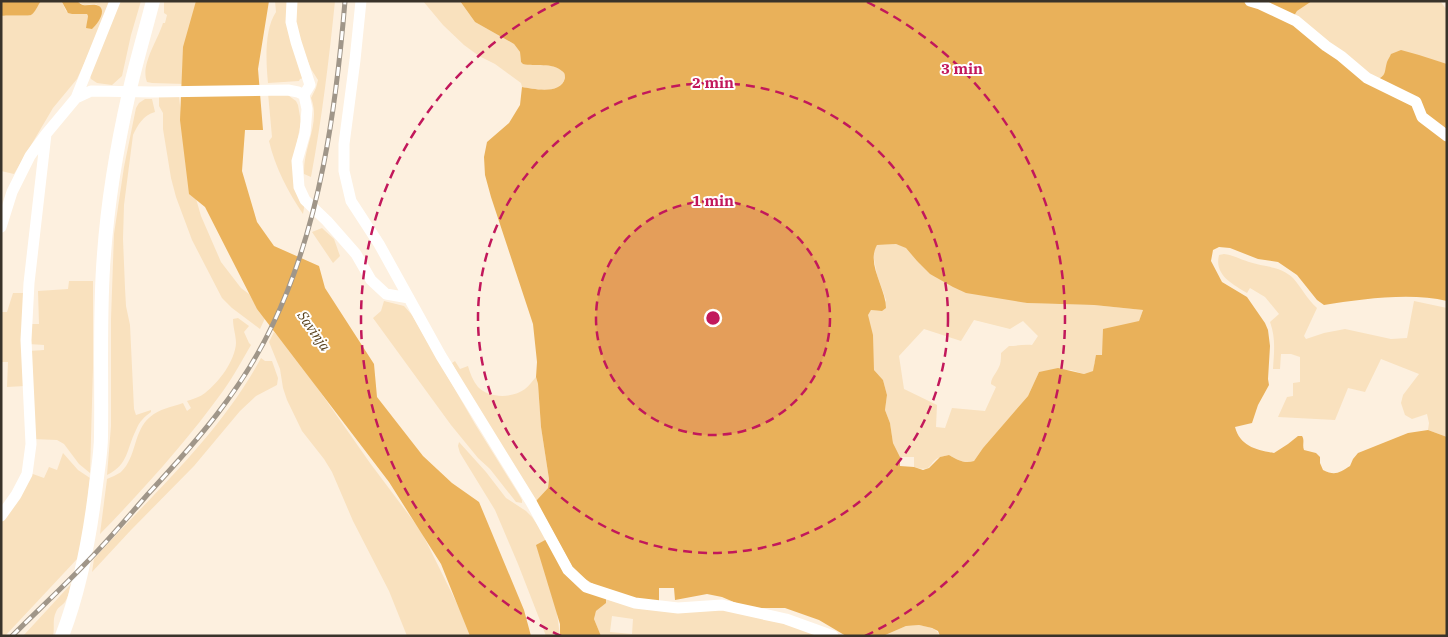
<svg xmlns="http://www.w3.org/2000/svg" width="1448" height="637" font-family="'IBM Plex Serif',serif">
<rect width="100%" height="100%" fill="#fdf0df"/>
<!-- green -->
<path fill="#f9e1be" fill-rule="evenodd" d="M41,1L62,2L66,11L72,14H87L88,16L87,22L101,15V8L96,4L84,5L76,1H110L95,40L77,79L53,108L14,174L1,171V16C7,15 29,16 31,15C35,12 38,5 41,1Z
M118,1H141L131,35L122,76L112,85L97,83L91,79L89,73Z
M164,1H198L185,84L152,83L147,82C140,65 158,40 163,23H165L167,15L164,13Z
M275,1H289L303,78L300,79L299,81L268,83C266,62 264,30 276,12Z
M295,1H335C329,60 322,118 311,177L304,174C303,147 321,123 311,98L316,88L318,80L311,69L296,33Z
M423,1H460L475,22L514,44L520,52L521,62C533,68 552,61 563,71C565,73 565,75 565,78C560,95 535,89 522,87L521,83L495,64L479,56L464,45L443,25Z
M1312,1H1440L1447,10V64L1433,60L1387,62C1386,72 1385,77 1375,80L1294,16L1297,11Z
M268,93H285L296,101L298,105L301,122L294,157L305,202L303,214C288,192 275,167 269,141L272,137Z
M179,96L186,164L201,216L221,262L241,288L249,294L254,302L267,314L260,329L232,308L222,298L192,240L176,197L171,178L163,129V113L159,106V97Z
M145,99H152L155,112C143,115 138,125 133,135L124,205L123,239L125,288L126,306L130,325L134,409L136,415L151,410V412C144,417 139,422 136,430C126,450 129,464 107,475L111,426V319L114,234L124,167L136,108L139,103Z
M322,228L334,239L340,256L333,263L312,232Z
M896,244L906,247L917,261L930,274L1027,303L1094,305L1143,310L1139,321L1094,363V371L1084,374L1071,370L1039,372L1028,396L983,448L974,461C964,464 958,460 949,455C946,456 943,456 940,457C927,463 934,473 914,467V457H900L893,443L890,423L885,410L887,395L883,380L874,370L867,315L871,310L882,311L886,300L877,275L874,259V250L877,245ZM974,320L1010,329L1023,321L1038,336L1032,345C1024,344 1017,346 1009,346L1001,353C1001,359 1001,364 998,369C995,375 991,378 991,384L996,387L985,411L952,408L945,428L936,427L937,405L904,389L899,356L924,329L961,341Z
M1224,254C1233,255 1240,259 1249,262C1264,267 1281,266 1293,278C1301,287 1307,299 1317,308L1304,336L1306,339L1324,333L1345,329L1391,339L1407,338L1414,301L1447,308V437L1428,430L1429,423L1427,414L1412,419L1405,415L1401,403L1403,395L1419,374L1381,359L1365,392L1348,388L1335,420L1278,417L1287,397L1293,396V383L1300,382V357L1291,354H1281L1280,369H1273C1274,353 1276,338 1270,322L1279,314L1265,297L1250,288L1247,293C1232,284 1214,275 1219,255Z
M69,281H93V368L90,473L79,464L64,444L57,440L32,439L29,351L44,350V345L29,344V324H39L38,291L68,289Z
M13,293H25V386L7,387L8,362H1V312H7Z
M384,301L404,306L412,315L475,424L518,493L522,500V503L516,502L490,469L478,458L451,425L373,318L381,311Z
M238,318L249,326L244,332L249,343L251,345C242,360 234,376 223,391C187,441 143,490 100,534L107,479C111,477 117,475 121,472C137,457 133,431 150,417C159,409 172,407 183,403L187,411L191,408L187,401C193,399 200,397 205,393C219,382 235,361 236,343C236,335 233,328 233,319Z
M274,332L293,353L370,463L421,531L473,636H407L389,591L353,521L332,472L324,459L302,431L287,400L283,388L280,369L269,342Z
M261,358L265,361H272L278,378L277,385L256,396L240,411L194,466L131,530L92,572L94,559C152,494 219,436 261,358Z
M455,361L460,369L468,366C470,373 473,381 478,387C490,399 513,398 525,389C529,386 532,381 536,377L538,384L541,427L549,479L548,488L536,501L480,415L452,363Z
M459,442L486,472L506,498L526,511L532,517L547,539L560,636H546L518,564L495,510L460,453L458,446Z
M63,453L78,470L90,478L86,515L78,558L5,636H1V520L30,473L44,478L49,467L57,470Z
M71,584C69,589 69,596 66,600C64,605 58,606 56,612C52,620 55,628 53,636H23Z
M606,599L649,610L677,608L703,601L830,636H601L594,619L596,611L601,607ZM612,616L633,619L632,634L610,632Z
M919,625C927,627 936,627 940,636H883L906,626Z"/>
<!-- forest -->
<path fill="#e9b15a" fill-rule="evenodd" d="M1,1H41C38,5 35,13 31,15C29,16 7,15 1,16Z
M60,1C65,1 71,0 76,1C80,2 79,4 83,5C88,6 94,3 99,6C107,11 97,25 92,29L86,28L88,16L87,14H72L68,13L62,2Z
M460,1H1312L1297,11L1294,16L1375,80C1387,76 1384,72 1387,62C1388,59 1390,57 1391,54L1401,50L1419,55L1447,64V301C1411,292 1361,299 1324,305L1317,300L1297,275L1278,262L1258,259L1230,248L1219,247L1213,250L1211,261L1222,282L1247,297L1265,323L1268,330L1270,346L1268,379L1269,385L1258,405L1252,423L1235,427C1240,446 1256,450 1274,453L1288,444L1298,436H1302C1305,440 1302,445 1304,450L1316,453L1320,457V463L1323,470C1335,476 1339,473 1350,466L1353,459L1358,453L1408,433L1428,430L1447,437V636H940L938,631L932,628L919,625L906,626L883,636H846L819,620L785,608H748L722,597L707,594L675,600L674,588H659V602C629,601 598,590 575,572L536,501L548,488L549,479L541,427L538,384L536,377L537,362L533,324L491,197L485,175L484,157L487,142L509,123L520,105L522,87C534,89 561,95 565,78C565,75 565,73 562,71C552,62 535,67 523,64L521,62L520,52L514,44L475,22ZM896,244L906,248L917,261L930,274L953,287L966,293L1027,303L1094,305L1143,310L1139,321L1103,329L1102,355H1096L1093,371L1084,374L1058,368L1039,372L1028,396L983,448L974,461C964,464 958,460 949,455L940,457L929,468L923,470L914,467L900,466V457L893,443L890,423L885,410L887,395L883,380L874,370L873,335L868,315L871,310L882,311L886,308C886,288 866,264 877,245Z
M547,539L557,558L606,599V603L596,611L594,619L601,636H560V624L536,545Z"/>
<!-- water -->
<path fill="#ebb35c" d="M196,1H269L258,69L263,130H245L242,171L257,222L274,246L319,266L325,288L374,364L377,397L423,456L452,483L479,502L524,610L531,636H470L441,564L389,482L257,309L205,207L189,194L180,120L183,47Z"/>
<g fill="none" stroke-linecap="round" stroke-linejoin="round">
<!-- minor -->
<path stroke="#fff" stroke-width="11" d="M292,1L291,22L296,42L310,85L304,95L307,109L305,133L297,161L299,187L305,200L327,221L356,254L371,280L386,294L409,298
M361,1L355,60L344,144V171L351,201L379,244L441,356L531,502L568,570L586,587L635,603L678,608L722,605L786,619L833,636
M1250,1L1260,4L1296,21L1326,46L1341,56L1367,78L1416,102L1422,117L1447,136
M76,98L91,91L153,92L288,90L298,92L304,95
M1,227L12,192L30,156L46,134L76,98L115,1
M1,516L16,495L27,474L31,444L26,340L29,283L46,134"/>
<!-- major -->
<path stroke="#fff" stroke-width="14" d="M62,636C81,587 90,536 96,485C98,468 101,452 101,436C102,375 99,314 104,254C108,199 117,146 129,93C136,62 145,32 153,1"/>
<defs>
<path id="rail" d="M12,636C36,612 61,589 85,564C107,542 127,518 148,494C197,441 242,390 273,324C320,226 336,109 345,1"/>
</defs>
<!-- rail casing -->
<use href="#rail" stroke="#a09689" stroke-width="5"/>
<!-- rail -->
<use href="#rail" stroke="#fff" stroke-width="3" stroke-dasharray="9" stroke-linecap="butt"/>
</g>
<!-- distance rings -->
<circle cx="713" cy="318" r="117" fill="#c2185b" fill-opacity=".12"/>
<g fill="none" stroke="#c2185b" stroke-width="2.5" stroke-dasharray="9 6">
<circle cx="713" cy="318" r="117"/>
<circle cx="713" cy="318" r="235"/>
<path d="M561 636A352 352 0 0 1 559 2M867 2A352 352 0 0 1 865 636"/>
</g>
<g text-anchor="middle" stroke-width="4" stroke-linejoin="round" paint-order="stroke">
<!-- water labels -->
<g font-size="14" font-style="italic" fill="#5b441f" stroke="#fff">
<text transform="translate(314 331) rotate(55)" y="5">Savinja</text>
</g>
</g>
<circle cx="713" cy="318" r="8" fill="#c2185b" stroke="#fff" stroke-width="2.5"/>
<g font-size="15" text-anchor="middle" font-weight="bold" fill="#c2185b" stroke="#fff" stroke-width="4" stroke-linejoin="round" paint-order="stroke">
<text x="962" y="74">3 min</text>
<text x="713" y="88">2 min</text>
<text x="713" y="206">1 min</text>
</g>
<!-- border -->
<rect width="1448" height="637" fill="none" stroke="#39332a" stroke-width="5"/>
</svg>
